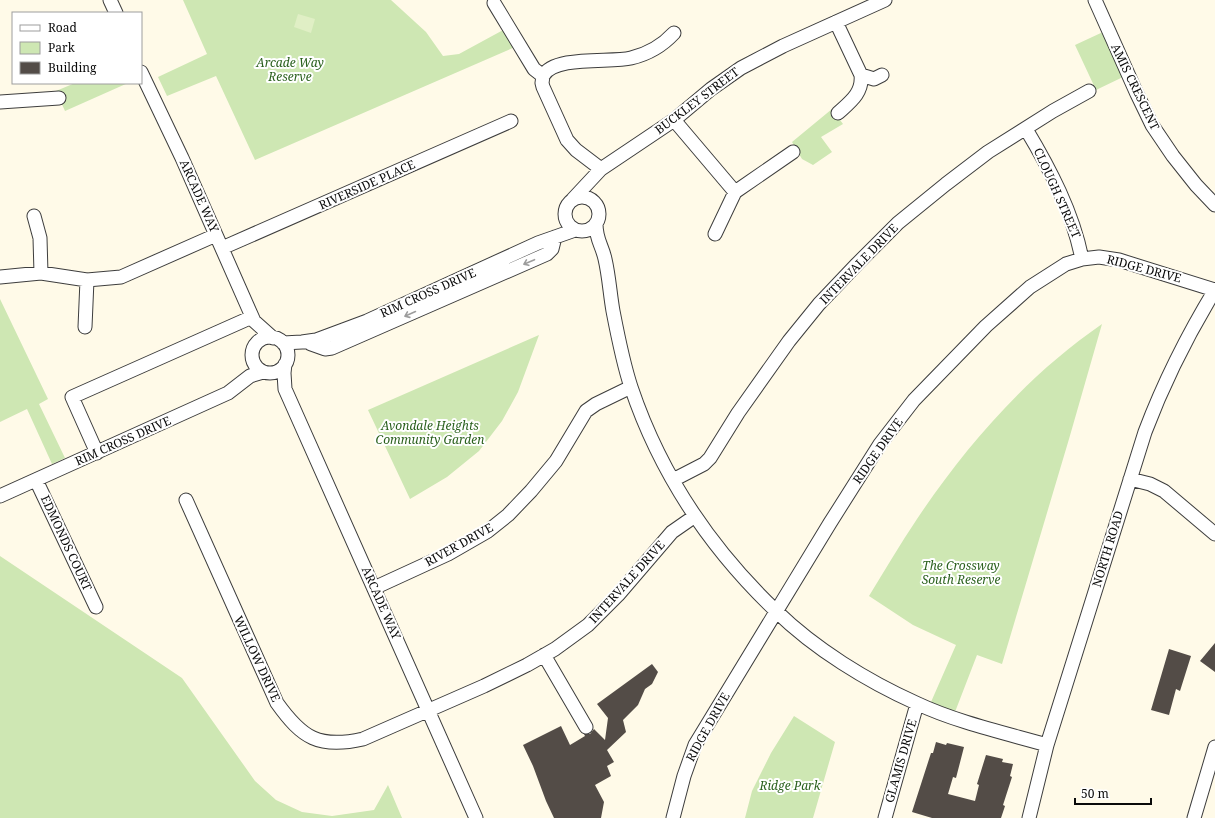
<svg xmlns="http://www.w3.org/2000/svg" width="1215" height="818" font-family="'Noto Serif',serif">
<rect width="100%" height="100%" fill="#fffae8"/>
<!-- green -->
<path fill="#cee7b3" d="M183,0H391L426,32L443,56L459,54L505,29L515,47L255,160L216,76L167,96L158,77L207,54Z
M1103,32L1123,77L1096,90L1075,45Z
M75,83H128L65,111L56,91Z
M832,109L843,124L821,137L832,152L813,165L802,159L792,142Z
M0,299L48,399L39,404L65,458L52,464L27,409L0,422Z
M1102,324L1069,439L1002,664L977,655L955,712L931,702L956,645L913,625L869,596C885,570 900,544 917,519C967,444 1028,375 1102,324Z
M539,335L518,392L502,421L479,451L447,477L410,499L368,410Z
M0,556L182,678L255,781L276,800L302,812L332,816L374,810L388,785L402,818H0Z
M794,716L835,742L813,818H745L752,791L771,753Z"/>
<!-- pitch -->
<path fill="#e0efc5" d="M298,14L315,19L311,33L294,27Z"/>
<!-- building -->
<path fill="#534c47" d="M1215,643V672L1200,661Z
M1169,649L1191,656L1180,691L1176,689L1169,715L1151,710Z
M652,664L658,672L652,684L645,689L638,705L623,720L626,732L607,750L614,762L607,766L611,776L595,785L604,802L601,818H554L546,801L533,766L523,745L561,726L570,745L585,736L584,734H590L594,729L605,740L608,718L597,704Z
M936,742L946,745L947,743L964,747L956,778L953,777L948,794L975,801L979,785L977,784L986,755L1003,759L1002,762L1013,764L1010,776L1012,777L1003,805L1005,806L1001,818H932L912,812L931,753H933Z"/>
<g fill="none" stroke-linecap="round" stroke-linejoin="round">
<defs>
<path id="minor" d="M110,0L116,13
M1095,0L1137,94L1152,125L1173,156L1196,185L1215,205
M494,3L534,69L543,76
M836,22L861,75C863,93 850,102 838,113
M141,72L182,158L254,321L273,338
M861,75L874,79L882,75
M543,76C554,55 611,63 631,58C648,54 662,46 674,33
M543,76L542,83L543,87L567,140L576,150L601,169
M0,102L59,98
M674,120L735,192
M1026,129C1050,169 1073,213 1082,259
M565 214a17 17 0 1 1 34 0a17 17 0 1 1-34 0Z
M573,199L601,169L674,120L711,89L741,68L783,46L885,0
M34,216L40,238L41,273
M596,224C596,240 602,245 605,259C609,276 610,294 613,311C618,337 623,363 631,387C660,473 711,549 776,611C815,649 867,681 916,703C956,722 1005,733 1047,745
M715,234L735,192L793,152
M222,248L511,121
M0,277L41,273L87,280L121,277L216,235
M85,327L87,280
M252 355a18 18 0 1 1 36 0a18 18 0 1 1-36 0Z
M283,343L302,342L316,340L367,321L538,243L575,230
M311,344L325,349L332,348L547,254L552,249L555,237
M285,364L284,373L285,389L476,818
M97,453L72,397L252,317
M1130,479L1150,484L1164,491L1215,534
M36,480L96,607
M673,480L704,464L710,458L738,413L789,341L819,304L857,264L898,223L946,184L988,152L1053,111L1089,91
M0,496L228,393L250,376L263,372
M186,500L277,703C302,738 319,749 363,739L484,686L527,665L555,649L588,625L618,595L672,532L695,516
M374,588L448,554L488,531L508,515L531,491L556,461L586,411L596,404L631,387
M544,655L586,727
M673,818L684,776L695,745L830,523L880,444L914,400L986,326L1030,287L1066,264L1082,259L1099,257L1119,260L1215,290
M885,818L917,704
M1029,818L1047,745L1145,432C1164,382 1187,336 1215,290
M1194,818L1215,747"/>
</defs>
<!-- minor casing -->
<use href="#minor" stroke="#3d3d3d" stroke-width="15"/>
<!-- minor -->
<use href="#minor" stroke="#fff" stroke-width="13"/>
</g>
<!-- one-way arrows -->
<defs><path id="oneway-shaft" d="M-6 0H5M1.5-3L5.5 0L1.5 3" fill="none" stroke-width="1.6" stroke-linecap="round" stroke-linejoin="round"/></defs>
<g stroke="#9d9d9d">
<use href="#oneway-shaft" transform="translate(529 262) rotate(157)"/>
<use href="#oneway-shaft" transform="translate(410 314) rotate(156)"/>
</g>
<g text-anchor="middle" stroke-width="4" stroke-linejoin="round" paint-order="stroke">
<!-- park labels -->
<g font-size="12" font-style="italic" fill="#2a601d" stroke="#fff">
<text x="290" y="67">Arcade Way<tspan x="290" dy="14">Reserve</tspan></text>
<text x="430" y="430">Avondale Heights<tspan x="430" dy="14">Community Garden</tspan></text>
<text x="961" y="570">The Crossway<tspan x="961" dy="14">South Reserve</tspan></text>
<text x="790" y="790">Ridge Park</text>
</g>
<!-- street labels -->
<g font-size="12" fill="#0a0a0a" stroke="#fff">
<text transform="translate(1135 87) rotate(64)" y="4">AMIS CRESCENT</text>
<text transform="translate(697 101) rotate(-37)" y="4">BUCKLEY STREET</text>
<text transform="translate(367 185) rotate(-24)" y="4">RIVERSIDE PLACE</text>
<text transform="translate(1057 193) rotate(66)" y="4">CLOUGH STREET</text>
<text transform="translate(199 196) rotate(66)" y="4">ARCADE WAY</text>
<text transform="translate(859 264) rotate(-46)" y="4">INTERVALE DRIVE</text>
<text transform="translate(1144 269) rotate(15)" y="4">RIDGE DRIVE</text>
<text transform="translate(428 293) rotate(-24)" y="4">RIM CROSS DRIVE</text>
<text transform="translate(123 441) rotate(-24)" y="4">RIM CROSS DRIVE</text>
<text transform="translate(878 451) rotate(-55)" y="4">RIDGE DRIVE</text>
<text transform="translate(66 543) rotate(65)" y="4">EDMONDS COURT</text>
<text transform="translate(459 545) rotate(-29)" y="4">RIVER DRIVE</text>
<text transform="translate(1108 549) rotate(-73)" y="4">NORTH ROAD</text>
<text transform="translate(627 582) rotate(-48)" y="4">INTERVALE DRIVE</text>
<text transform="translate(381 603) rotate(66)" y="4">ARCADE WAY</text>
<text transform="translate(257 659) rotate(65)" y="4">WILLOW DRIVE</text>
<text transform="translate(708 727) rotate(-61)" y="4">RIDGE DRIVE</text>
<text transform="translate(901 761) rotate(-74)" y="4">GLAMIS DRIVE</text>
</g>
</g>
<!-- legend -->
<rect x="12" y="12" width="130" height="72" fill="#ffffff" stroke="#9d9d9d"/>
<rect x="20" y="25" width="20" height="6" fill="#ffffff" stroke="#9d9d9d"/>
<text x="48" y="32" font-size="12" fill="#0a0a0a">Road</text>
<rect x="20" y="42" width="20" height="12" fill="#cee7b3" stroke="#9d9d9d"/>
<text x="48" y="52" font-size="12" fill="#0a0a0a">Park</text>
<rect x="20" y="62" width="20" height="12" fill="#534c47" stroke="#9d9d9d"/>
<text x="48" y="72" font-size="12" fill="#0a0a0a">Building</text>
<!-- scale -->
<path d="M1075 798v6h76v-6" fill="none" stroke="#0a0a0a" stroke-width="2"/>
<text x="1081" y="798" font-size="12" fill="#0a0a0a" stroke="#ffffff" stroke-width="3" paint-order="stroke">50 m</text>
</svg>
